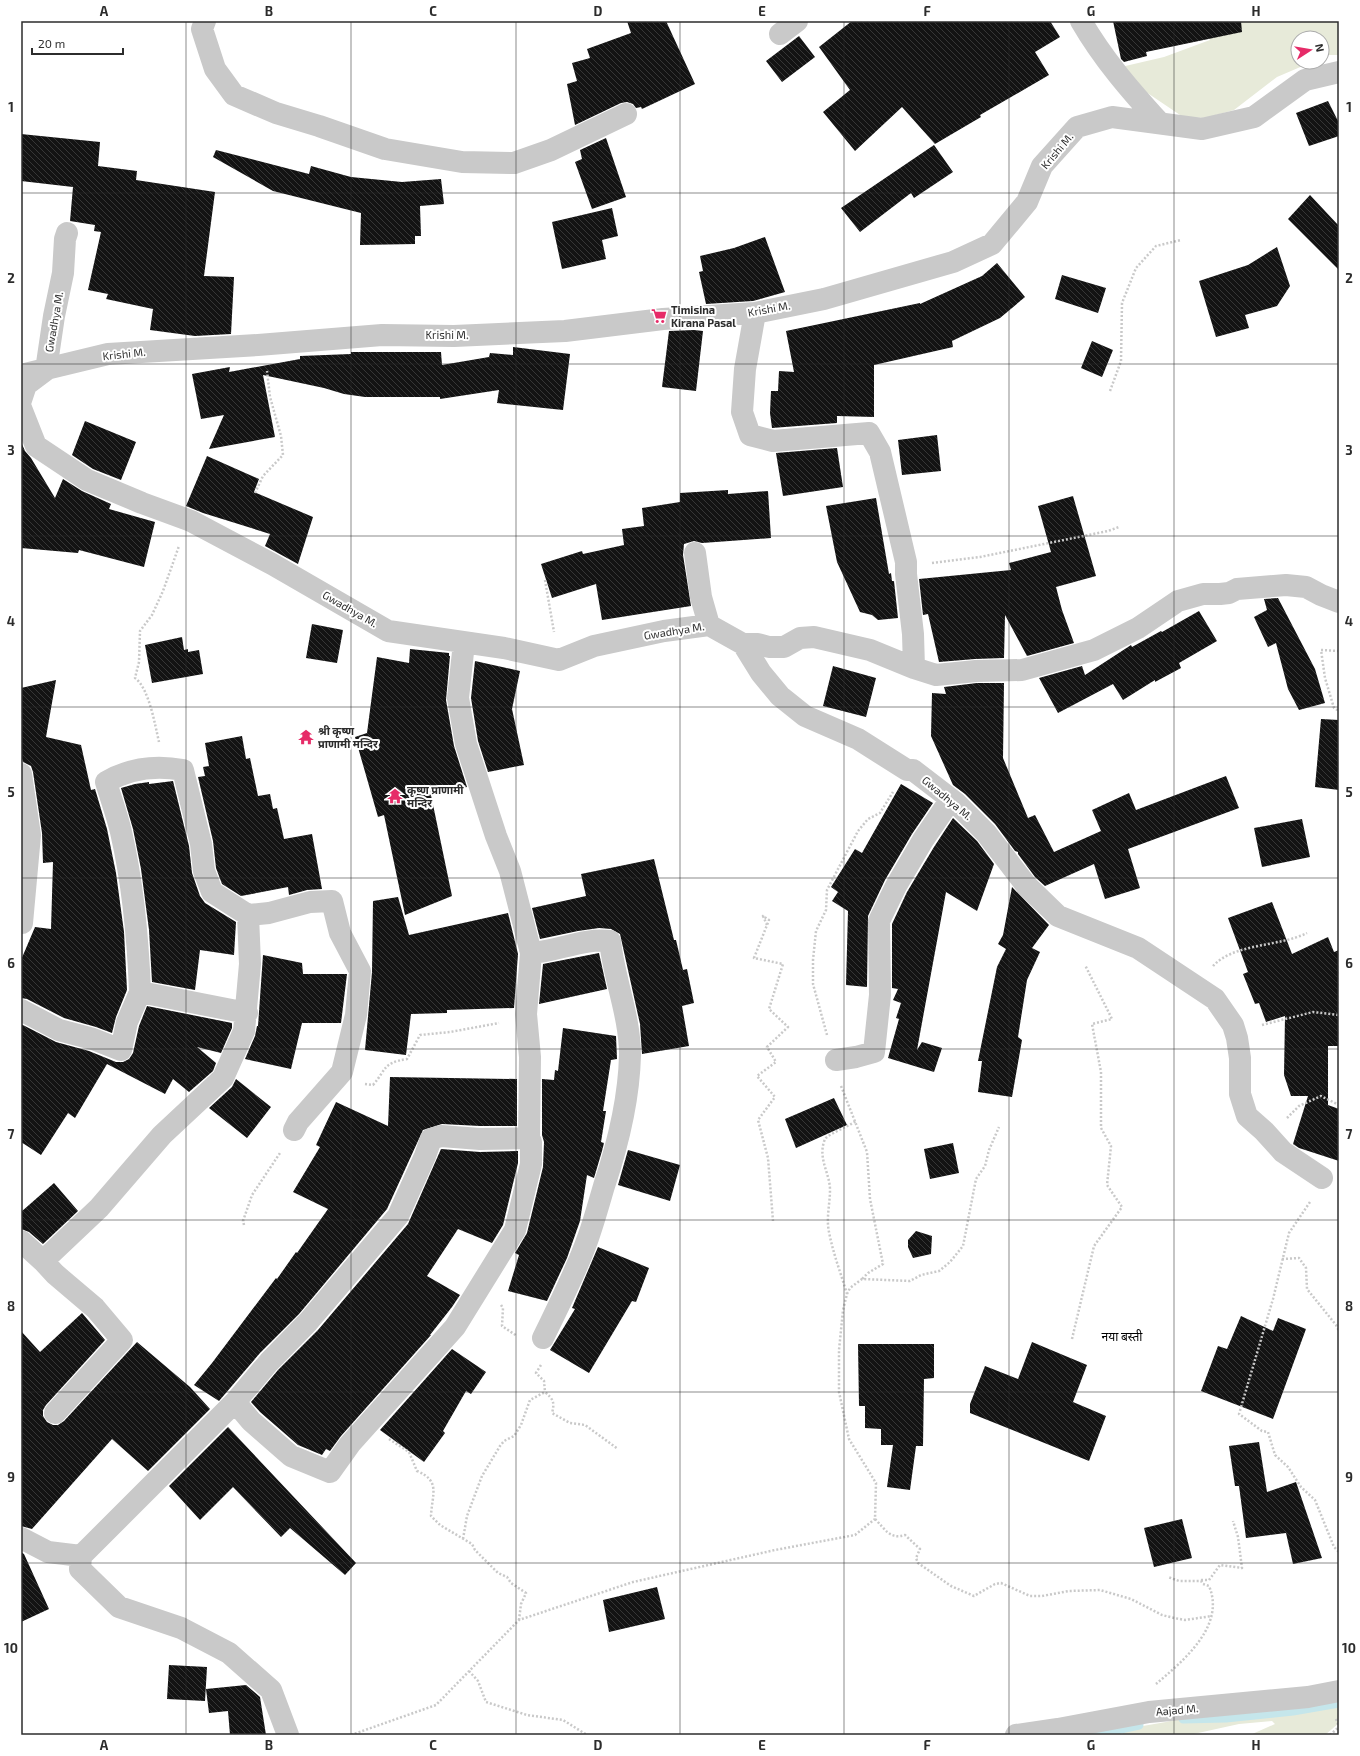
<svg xmlns="http://www.w3.org/2000/svg" width="1360" height="1756" font-family="'Exo 2','Noto Sans Devanagari',sans-serif">
<defs>
<pattern id="building-back-hatch" width="6" height="6" patternUnits="userSpaceOnUse"><rect width="6" height="6" fill="#131313"/><path d="M-1 5l2 2M0 0l6 6M5-1l2 2" fill="none" stroke="#363636"/></pattern>
</defs>
<rect width="100%" height="100%" fill="#fff"/>
<!-- green -->
<path fill="#e7ead9" d="M1206,21H1339V55H1327L1322,58V38H1298V62H1312L1277,77L1234,110L1205,118L1183,117L1146,92L1121,67L1164,57L1210,40Z
M1339,1698V1723L1325,1735H1250L1275,1724L1272,1721L1239,1724L1189,1735H1122L1124,1731L1137,1727L1166,1722L1210,1712Z"/>
<g fill="none" stroke-linecap="round" stroke-linejoin="round">
<!-- stream -->
<path stroke="#c5e6eb" stroke-width="9" d="M1183,1719L1226,1718L1293,1711L1339,1703
M1093,1735L1139,1725"/>
</g>
<!-- building -->
<path fill="url(#building-back-hatch)" d="M627,21H666L695,84L642,109L641,107L636,108L633,104L627,102L621,103L575,125L567,84L577,81L572,63L590,58L587,49L631,33Z
M852,21H1050L1060,37L1035,52L1049,75L980,115L981,117L935,144L902,107L855,151L823,112L850,90L819,47Z
M1113,21H1241L1242,32L1146,52L1147,56L1124,62L1121,59Z
M799,36L815,57L782,82L766,61Z
M1328,101L1339,123V136L1309,146L1296,113Z
M21,134L100,142L98,166L137,171L136,180L215,192L204,276L234,277L231,334L195,336L150,330L153,309L106,299L108,294L88,290L101,232L94,231L95,225L70,221L73,187L21,181Z
M606,138L626,197L592,209L575,162L582,159L580,150Z
M934,145L953,172L914,198L911,193L860,232L841,208Z
M216,150L309,174L311,166L351,177L402,182L441,179L444,204L420,206L421,236H415V244L360,245L361,213L273,191L213,157Z
M1310,195L1339,226V270L1288,219Z
M612,208L618,236L602,240L606,259L562,269L552,222Z
M765,237L785,292L753,301L706,304L699,272L703,271L700,256L734,248Z
M1277,247L1290,286L1277,306L1245,315L1249,328L1216,337L1199,281L1248,265Z
M997,263L1025,297L1000,318L952,341L953,347L874,365V417L837,416V423L772,428L770,413L771,391H778L779,371L794,372L786,331L920,303V304L982,276Z
M1062,275L1106,288L1098,313L1055,299Z
M694,330L703,331L696,391L662,387L669,331Z
M1092,341L1113,350L1102,377L1081,368Z
M513,347L570,354L563,410L497,403L499,390L440,399V397H365L344,394L324,388L263,375L275,437L209,449L224,415L201,419L192,374L230,367L229,372L300,359V356L351,354V352H441L442,365L489,357L490,353L513,355Z
M85,421L136,442L121,480L93,469L72,455Z
M937,435L941,471L902,475L898,440Z
M21,442L25,451L31,458L55,498L63,479L82,491L111,504L109,509L155,522L144,567L79,550L78,553L21,548Z
M837,448L843,487L783,496L776,453Z
M207,456L259,479L254,492L313,517L298,564L265,546L270,534L203,513L186,506Z
M728,490V494L768,491L771,538L702,543L694,541L684,544L683,555L691,606L602,620L596,584L552,598L541,564L582,551L583,554L624,545L622,529L644,526L642,508L680,502V493Z
M1073,496L1096,576L1056,587L1062,610L1074,643L1027,656L1005,615L1004,658L975,659L939,662L928,614L923,615L919,579L1011,570L1009,563L1051,552L1038,506Z
M876,498L889,574L891,573L892,581H894L898,618L878,620L872,615L860,612L837,562L826,506Z
M1278,598L1315,669L1325,703L1299,710L1288,689L1276,643L1268,647L1254,617L1267,610L1264,599Z
M1199,611L1217,641L1179,663L1181,668L1155,682V680L1123,700L1113,684L1058,713L1039,678L1082,666L1085,675L1128,647L1131,645L1132,647L1161,631L1162,632Z
M312,624L343,630L337,663L306,658Z
M182,637L184,650L188,649V652L199,650L203,674L152,683L145,645Z
M410,649L449,653V656H450L446,700L454,746L467,787L431,795L452,896L405,915L384,815L378,817L355,737L367,733L377,657L409,663Z
M475,661L520,671L512,709L524,765L488,772L478,741L471,698Z
M833,666L876,678L866,717L823,706Z
M56,680L46,737L81,745L91,790L95,789L107,829L116,873L124,932L127,990L116,1017L112,1033L96,1027L64,1018L27,999L21,998V960L35,927L51,929L53,862L43,863L42,833L33,772L31,766L23,762L21,755V688Z
M977,683H1004L1003,758L1028,818L1035,815L1054,852L1101,831L1092,810L1129,793L1136,810L1226,776L1239,808L1128,849L1140,888L1105,899L1094,864L1045,886L1035,877L1018,854V852L1015,851L995,824L965,794L953,785L931,736L932,693L946,694L944,687Z
M1321,719L1339,720V790L1315,787Z
M242,736L246,759L250,758L258,796L270,794L273,809L277,808L284,839L312,834L322,889L307,890L289,895L288,887L241,896L222,884L216,868L213,841L198,777L205,776L203,767L209,766L205,743Z
M173,781L189,846L192,873L200,896L205,903L236,922L234,955L200,950L195,990L152,982L149,930L141,869L133,829L121,788L135,784L149,782V784Z
M901,784L933,803L912,834L885,880L868,916L867,987L846,985L848,911L832,901L838,892L831,887L855,849L862,853Z
M953,818L977,841L994,864L977,911L946,892L917,1050L922,1042L942,1048L934,1072L888,1058L899,1019L896,1018L901,1003L893,1000L898,989L892,988V924L907,892L934,847Z
M1302,819L1310,857L1262,867L1254,828Z
M654,859L674,940H676L683,970L687,969L694,1003L682,1006L689,1046L642,1054L640,1024L620,934L611,929L599,928L578,931L540,939L532,908L586,896L581,874Z
M1012,887L1049,925L1032,948L1040,952L1027,980L1018,1037L1022,1040L1012,1097L978,1092L982,1061H978L997,967L1006,949L998,944L1003,935Z
M398,897L409,935L508,913L518,954L514,1008L447,1010V1013L411,1014L406,1055L365,1050L372,972L373,901Z
M1272,902L1292,954L1328,937L1334,952L1339,950V1046H1328V1105L1339,1109V1161L1299,1148L1293,1144L1308,1096H1291L1284,1075L1285,1016L1266,1022L1259,1003L1255,1004L1243,974L1248,972L1228,918Z
M599,953L607,989L539,1004L543,964Z
M263,955L302,963L303,974H347L341,1023H302L291,1069L245,1059L255,1036L257,1026H258Z
M147,1006L232,1023V1028L221,1053L197,1047L216,1063L213,1071L189,1092L173,1079L165,1094L107,1064L75,1118L68,1113L41,1155L21,1142V1024L56,1042L89,1051L116,1062H123L129,1059L133,1053L139,1026Z
M563,1028L616,1036L617,1059L611,1060L603,1111H606L601,1142L604,1143L602,1151L594,1178L587,1175L580,1221L567,1258L547,1301L508,1291L519,1255L515,1253L527,1233L543,1167L544,1142L542,1135V1079L554,1080L555,1070L558,1071Z
M390,1077L517,1079V1126H480L442,1124L423,1130L387,1209L299,1314L260,1353L219,1401L194,1385L212,1363L276,1278L277,1279L296,1252L297,1253L328,1209L293,1192L320,1147L316,1145L336,1102L388,1126Z
M236,1079L271,1107L247,1138L209,1108L232,1087Z
M834,1098L847,1125L796,1148L785,1119Z
M953,1143L959,1173L930,1179L924,1149Z
M441,1149L480,1152L518,1151V1163L503,1225L492,1243L458,1229L427,1276L460,1295L452,1307L430,1335H431L341,1436L330,1451L326,1449L322,1455L298,1445L260,1412L251,1402L278,1370L318,1330L408,1224Z
M628,1150L680,1165L670,1201L618,1185Z
M54,1183L78,1211L43,1244L29,1232L21,1229V1212Z
M916,1231L932,1236L931,1254L913,1258L908,1247V1240Z
M598,1247L649,1268L636,1302L632,1301L589,1373L550,1350L575,1309L572,1308Z
M82,1313L105,1340L46,1405L43,1410V1416L47,1422L53,1425H58L64,1421L137,1342L190,1387L210,1409L148,1471L112,1439L32,1529L21,1526V1331L40,1352Z
M1241,1316L1273,1331L1278,1318L1306,1329L1273,1419L1201,1391L1218,1346L1227,1349Z
M1032,1342L1087,1365L1073,1402L1106,1416L1089,1461L970,1413V1404L985,1366L1018,1379Z
M858,1344H934V1378L924,1379L923,1446H916L910,1490L887,1487L893,1445H881V1429L865,1428V1406H859Z
M452,1349L486,1372L471,1394L466,1391L443,1431L445,1433L424,1462L380,1430Z
M228,1427L356,1563L345,1575L290,1528L281,1537L233,1487L200,1520L169,1486Z
M1259,1442L1267,1492L1296,1482L1322,1558L1293,1564L1286,1533L1246,1538L1239,1486H1235L1229,1446Z
M1182,1519L1192,1558L1154,1567L1144,1528Z
M21,1552L24,1554L49,1609L21,1622Z
M657,1587L665,1619L609,1632L603,1600Z
M169,1665L207,1667L205,1701L167,1699Z
M246,1685L260,1697L266,1735H230L228,1711L209,1713L206,1689Z"/>
<g fill="none" stroke-linecap="round" stroke-linejoin="round">
<!-- path -->
<path stroke="#c9c9c9" stroke-width="2.5" stroke-dasharray="2 2" stroke-linecap="butt" d="M1110,391L1121,361L1122,303L1136,268L1156,246L1181,240
M255,493L263,476L283,455L281,436L270,397L267,371
M932,563L980,557L1108,531L1119,527
M545,580L554,632
M1339,651L1321,650L1325,678L1334,708L1339,711
M159,742C155,725 149,688 135,678L139,662L140,631L152,615L163,591L179,546
M767,925L763,916L769,920L767,925L754,958L783,964L769,1009L788,1027L767,1047L776,1062L757,1076L775,1097L758,1120L768,1158L773,1221
M1213,966C1234,943 1279,947 1307,933
M1262,1025L1313,1012L1339,1015
M827,1035L813,984V960L816,931L826,910L827,890L858,831L868,819L880,813L893,792
M365,1084L373,1085C387,1069 382,1063 407,1059L420,1035L450,1032L499,1023
M841,1086L867,1152L870,1199L883,1264L868,1273L862,1279
M1287,1118L1299,1106L1321,1096L1339,1105
M1310,1202L1289,1233L1273,1299L1239,1414L1262,1431L1268,1432L1275,1455L1288,1467L1301,1487L1315,1500L1334,1547L1339,1552
M244,1225L243,1221L252,1195L280,1153
M1282,1259L1299,1258L1306,1268L1307,1289L1336,1325L1339,1331
M847,1294C841,1274 833,1253 829,1232C826,1218 830,1204 830,1190C830,1173 817,1158 825,1139C827,1135 849,1126 856,1121
M501,1305L503,1308L502,1326L517,1336
M1072,1339L1094,1246L1122,1207L1107,1185L1111,1146L1101,1128V1072L1092,1024L1112,1019L1085,965
M541,1365L536,1373L544,1381L545,1392
M389,1439L409,1452L417,1471C441,1481 432,1494 431,1516L440,1525L472,1544L475,1550L498,1573L507,1577L511,1583L526,1593L521,1604L519,1620
M875,1519C885,1529 890,1540 905,1535L920,1549L916,1558L918,1563L951,1586L974,1596L995,1584L1001,1583L1030,1596H1042L1069,1591L1100,1590L1131,1599L1162,1615L1174,1618L1185,1620L1212,1616
M463,1539L467,1516L482,1476L500,1446L504,1441L514,1436L521,1425L530,1400L545,1392C553,1399 555,1402 552,1413L570,1423L585,1425L618,1449
M1201,1580H1209L1220,1565L1242,1568L1238,1537L1233,1521
M469,1671L478,1681L486,1702L527,1715L563,1720L587,1735
M1156,1684C1183,1661 1226,1626 1209,1586L1203,1584L1201,1581H1179L1168,1577
M1336,1719L1339,1727
M351,1735L436,1705L519,1620L633,1582L775,1550L855,1535L875,1519L876,1483L849,1439L839,1392V1350L843,1310L847,1294L850,1288L862,1279L910,1281L921,1275L939,1271L950,1262L963,1246L976,1179L985,1166L989,1150L999,1127
M1330,1735L1339,1727"/>
<!-- minor -->
<path stroke="#c9c9c9" stroke-width="22" d="M205,21L202,29L215,69L234,95L276,113L319,126L385,149L462,162L514,163L551,150L626,114
M1081,21C1103,59 1130,90 1159,122
M780,34L797,21
M755,313L745,369L742,412L750,435L773,441L869,433L880,452L906,562V574L913,634L914,668
M21,375L108,354L258,345L382,335L454,336L565,331L663,319L755,313L824,299L953,262L992,244L1027,202L1042,166L1077,127L1112,117L1202,129L1254,117L1305,80L1339,72
M21,400L26,385L46,370L54,316L63,273L65,239L67,233
M21,408L36,446L87,480L142,503L191,521L272,564L388,631L504,648L559,660L594,646L664,631L709,625L743,644L761,673L780,696L805,716L858,739L907,770H913L956,803L986,833L1026,885L1058,916L1138,948L1215,999L1233,1025L1237,1038L1240,1058V1094L1247,1116L1264,1131L1283,1152L1322,1178
M695,553L701,597L709,625
M464,643L458,698L466,744L496,836L510,871L531,953C558,951 583,938 610,941C614,979 630,1016 630,1055C629,1099 618,1144 604,1186C599,1203 594,1221 588,1238C576,1272 559,1305 543,1338
M743,644H758L769,647H784L800,638L814,637L870,650L914,668L936,675L976,671L1022,670L1094,650L1138,628L1178,601L1203,594H1220L1229,593L1237,589L1286,585L1306,587L1321,595L1339,602
M21,774L30,835L22,923
M21,1010L59,1030L93,1039L121,1050L127,1022L140,992
M247,1013L140,992C138,938 133,884 121,832C117,815 111,799 106,782C130,768 157,765 183,770L201,844L204,871L212,892L248,915
M836,1060L856,1057L874,1052L880,995L879,921L896,886L923,840L951,799
M21,1241L43,1261
M235,1402L269,1362L308,1322L398,1216L425,1156L431,1139L441,1136L480,1139L529,1138
M55,1413L122,1340L95,1308L55,1274L43,1261L99,1208L162,1135L223,1078L244,1031L250,964L248,915L269,913L310,902L332,901L340,933L360,971L356,1015L342,1072L298,1122L294,1130
M21,1538L48,1552L81,1556
M288,1735L271,1690L229,1653L181,1628L119,1607L80,1569L81,1556L235,1402L251,1421L291,1456L330,1472L350,1444L455,1327L515,1230L531,1164V1142L529,1138L530,1057L526,1014L531,953
M1016,1735L1058,1729L1149,1712L1308,1697L1339,1691"/>
</g>
<!-- grid -->
<path fill="none" stroke="#2c2c2c" stroke-width="1" stroke-opacity="0.55" d="M186,21V1735M351,21V1735M516,21V1735M680,21V1735M844,21V1735M1009,21V1735M1174,21V1735M21,193H1339M21,364H1339M21,536H1339M21,707H1339M21,878H1339M21,1049H1339M21,1220H1339M21,1392H1339M21,1563H1339"/>
<!-- icons -->
<defs>
<symbol id="supermarket-bare" viewBox="-9 -9 18 18"><path d="M-6-5.5h2.5l.6 2H6L4.5 2H-2.5L-4.4-4H-6ZM-1.5 3.2a1.3 1.3 0 1 0 .1 0ZM3 3.2a1.3 1.3 0 1 0 .1 0Z" fill="#e62b68" stroke="#fff" stroke-width="2.5" paint-order="stroke"/></symbol>
<symbol id="temple-bare" viewBox="-9 -9 18 18"><path d="M0-6L5-2H3V0L6.5 2.5H4V6H1.5V3h-3V6H-4V2.5H-6.5L-3 0V-2H-5Z" fill="#e62b68" stroke="#fff" stroke-width="2.5" paint-order="stroke"/></symbol>
</defs>
<g fill-rule="evenodd">
<use href="#supermarket-bare" x="648" y="305" width="22" height="22"/>
<use href="#temple-bare" x="295" y="726" width="22" height="22"/>
<use href="#temple-bare" x="384" y="785" width="22" height="22"/>
</g>
<g text-anchor="middle" stroke-width="4" stroke-linejoin="round" paint-order="stroke">
<!-- street labels -->
<g font-size="11" fill="#2c2c2c" stroke="#fff">
<text transform="translate(1057 151) rotate(-50)" y="4">Krishi M.</text>
<text transform="translate(769 309) rotate(-10)" y="4">Krishi M.</text>
<text transform="translate(54 322) rotate(-80)" y="4">Gwadhya M.</text>
<text x="447" y="339">Krishi M.</text>
<text transform="translate(124 354) rotate(-6)" y="4">Krishi M.</text>
<text transform="translate(350 609) rotate(30)" y="4">Gwadhya M.</text>
<text transform="translate(674 631) rotate(-9)" y="4">Gwadhya M.</text>
<text transform="translate(947 798) rotate(40)" y="4">Gwadhya M.</text>
<text transform="translate(1177 1710) rotate(-5)" y="4">Aajad M.</text>
</g>
<!-- poi labels -->
<g font-size="11" font-weight="bold" fill="#2c2c2c" stroke="#fff" text-anchor="start">
<text x="671" y="314">Timisina<tspan x="671" dy="13">Kirana Pasal</tspan></text>
<text x="318" y="735">श्री कृष्ण<tspan x="318" dy="13">प्राणामी मन्दिर</tspan></text>
<text x="407" y="794">कृष्ण प्राणामी<tspan x="407" dy="13">मन्दिर</tspan></text>
</g>
<!-- neighbourhood labels -->
<g font-size="12" fill="#000" stroke="#fff">
<text x="1122" y="1341">नया बस्ती</text>
</g>
</g>
<!-- border -->
<rect width="1360" height="1756" fill="none" stroke="#ffffff" stroke-width="44"/>
<!-- north arrow -->
<g transform="translate(1310 50) rotate(78)"><circle r="19" fill="#ffffff" stroke="#ababab"/>
<path d="M0-3L7 15L0 10L-7 15Z" fill="#e62b68"/>
<text y="-6" font-size="11" font-weight="bold" text-anchor="middle" fill="#2c2c2c">N</text>
</g>
<!-- scale -->
<path d="M32 48v6h91v-6" fill="none" stroke="#2c2c2c" stroke-width="2"/>
<text x="38" y="48" font-size="12" fill="#2c2c2c" stroke="#ffffff" stroke-width="3" paint-order="stroke">20 m</text>
<rect x="22" y="22" width="1316" height="1712" fill="none" stroke="#2c2c2c" stroke-width="1.5"/>
<g font-size="13" text-anchor="middle" font-weight="bold" fill="#2c2c2c">
<text x="104" y="16">A</text>
<text x="269" y="16">B</text>
<text x="433" y="16">C</text>
<text x="598" y="16">D</text>
<text x="762" y="16">E</text>
<text x="927" y="16">F</text>
<text x="1091" y="16">G</text>
<text x="1256" y="16">H</text>
<text x="11" y="112">1</text>
<text x="1349" y="112">1</text>
<text x="11" y="283">2</text>
<text x="1349" y="283">2</text>
<text x="11" y="455">3</text>
<text x="1349" y="455">3</text>
<text x="11" y="626">4</text>
<text x="1349" y="626">4</text>
<text x="11" y="797">5</text>
<text x="1349" y="797">5</text>
<text x="11" y="968">6</text>
<text x="1349" y="968">6</text>
<text x="11" y="1139">7</text>
<text x="1349" y="1139">7</text>
<text x="11" y="1311">8</text>
<text x="1349" y="1311">8</text>
<text x="11" y="1482">9</text>
<text x="1349" y="1482">9</text>
<text x="11" y="1653">10</text>
<text x="1349" y="1653">10</text>
<text x="104" y="1750">A</text>
<text x="269" y="1750">B</text>
<text x="433" y="1750">C</text>
<text x="598" y="1750">D</text>
<text x="762" y="1750">E</text>
<text x="927" y="1750">F</text>
<text x="1091" y="1750">G</text>
<text x="1256" y="1750">H</text>
</g>
</svg>
